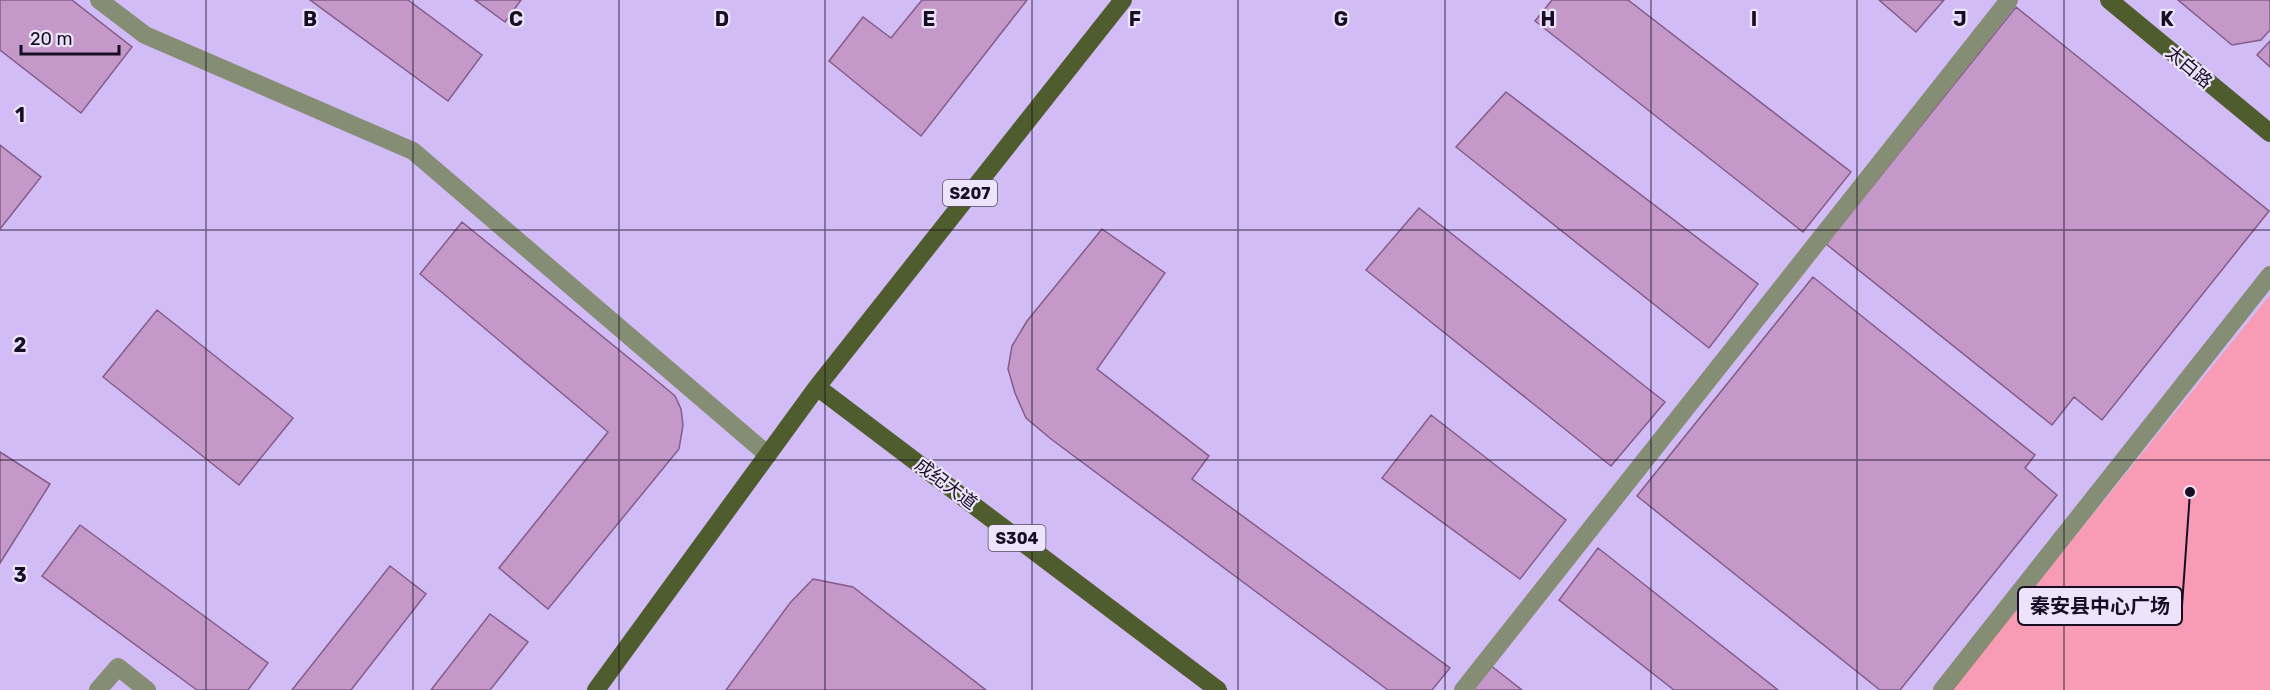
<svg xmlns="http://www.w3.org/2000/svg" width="2270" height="690" font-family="Rubik,'Noto Sans SC',sans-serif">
<rect width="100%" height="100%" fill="#d2bcf6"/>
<!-- green -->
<path fill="#f89cb5" d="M2270,295V690H1951Z"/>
<!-- building -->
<path fill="#c499c9" stroke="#845c89" stroke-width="1.5" d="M0,0H72L132,47L81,113L0,50Z
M310,0H408L482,55L448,101Z
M475,0H521L505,22Z
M922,0H1027L921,136L829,61L863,17L891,38Z
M1552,0H1628L1851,172L1803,232L1535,21Z
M1879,0H1944L1916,32Z
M2178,0H2270V30L2261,40L2232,45Z
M2016,7L2269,211L2102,420L2074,397L2052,425L1826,244Z
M2270,41V67L2257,55Z
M1506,92L1758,284L1709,348L1456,147Z
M0,145L41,177L0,229Z
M1419,208L1665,402L1611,466L1366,270Z
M462,222L662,385L675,396L681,409L683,425L679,449L548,609L499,568L608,432L420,274Z
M1102,229L1165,273L1097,369L1209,456L1192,479L1450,668L1432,690H1388L1051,439L1026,418L1015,393L1008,369L1012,346L1027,321Z
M1813,277L2035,455L2025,468L2057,495L1900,690H1880L1637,496Z
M157,310L293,418L239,485L103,377Z
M1431,415L1566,520L1520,579L1382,478Z
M0,452L50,484L0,563Z
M80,525L268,663L248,690H197L42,576Z
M1598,548L1778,690H1674L1559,600Z
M390,566L426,594L351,690H292Z
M813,579L853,587L986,690H726L790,603Z
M490,614L528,642L490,690H431Z
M1490,665L1522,690H1471Z"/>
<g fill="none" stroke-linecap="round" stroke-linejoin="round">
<!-- minor -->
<path stroke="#858d74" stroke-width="18" d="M99,0L145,35L413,151L768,455
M98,690L118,667L147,690
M1463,690L2009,0
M1942,690L2270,275"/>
<!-- major -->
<path stroke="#4f5c2d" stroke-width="18" d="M2109,0L2270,133
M817,387L1218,690
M596,690L817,387L1123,0"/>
</g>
<!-- grid -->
<path fill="none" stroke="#170e23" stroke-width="1.5" stroke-opacity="0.55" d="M206,0V690M413,0V690M619,0V690M825,0V690M1032,0V690M1238,0V690M1445,0V690M1651,0V690M1857,0V690M2064,0V690M0,230H2270M0,460H2270"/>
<g text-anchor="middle" stroke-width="4.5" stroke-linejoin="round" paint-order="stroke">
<!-- shield labels -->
<g fill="#ede4fc" stroke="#574e64" stroke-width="1.5">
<rect x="943" y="180" width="54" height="26" rx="4.5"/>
<rect x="988.5" y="525" width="57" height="26" rx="4.5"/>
</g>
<g font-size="16" font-weight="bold" fill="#170e23">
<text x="970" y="199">S207</text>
<text x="1017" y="544">S304</text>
</g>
<!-- street labels -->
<g font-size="18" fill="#170e23" stroke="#ede4fc">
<text transform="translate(2189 67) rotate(40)" y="6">太白路</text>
<text transform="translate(946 484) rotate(37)" y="6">成纪大道</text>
</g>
</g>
<g font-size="20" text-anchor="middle" font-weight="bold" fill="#170e23" stroke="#ede4fc" stroke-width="4.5" stroke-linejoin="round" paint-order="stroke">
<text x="310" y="26">B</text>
<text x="516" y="26">C</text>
<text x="722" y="26">D</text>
<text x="929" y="26">E</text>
<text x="1135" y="26">F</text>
<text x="1341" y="26">G</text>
<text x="1548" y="26">H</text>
<text x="1754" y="26">I</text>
<text x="1960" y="26">J</text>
<text x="2167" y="26">K</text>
<text x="20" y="122">1</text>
<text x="20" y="352">2</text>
<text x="20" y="582">3</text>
</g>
<!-- callouts -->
<path fill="none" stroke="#170e23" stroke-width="2" d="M2190 492L2182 606"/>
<circle fill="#170e23" stroke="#ede4fc" stroke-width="2" cx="2190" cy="492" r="6"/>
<rect fill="#ede4fc" stroke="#170e23" stroke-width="2" x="2018" y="587" width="164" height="38" rx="6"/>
<g font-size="20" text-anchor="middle" font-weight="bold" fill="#170e23">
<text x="2100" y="613">秦安县中心广场</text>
</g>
<!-- scale -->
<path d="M21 45v9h98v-9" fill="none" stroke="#170e23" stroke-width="3"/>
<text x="30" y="45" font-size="18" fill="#170e23" stroke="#ede4fc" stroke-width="4.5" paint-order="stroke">20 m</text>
</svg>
